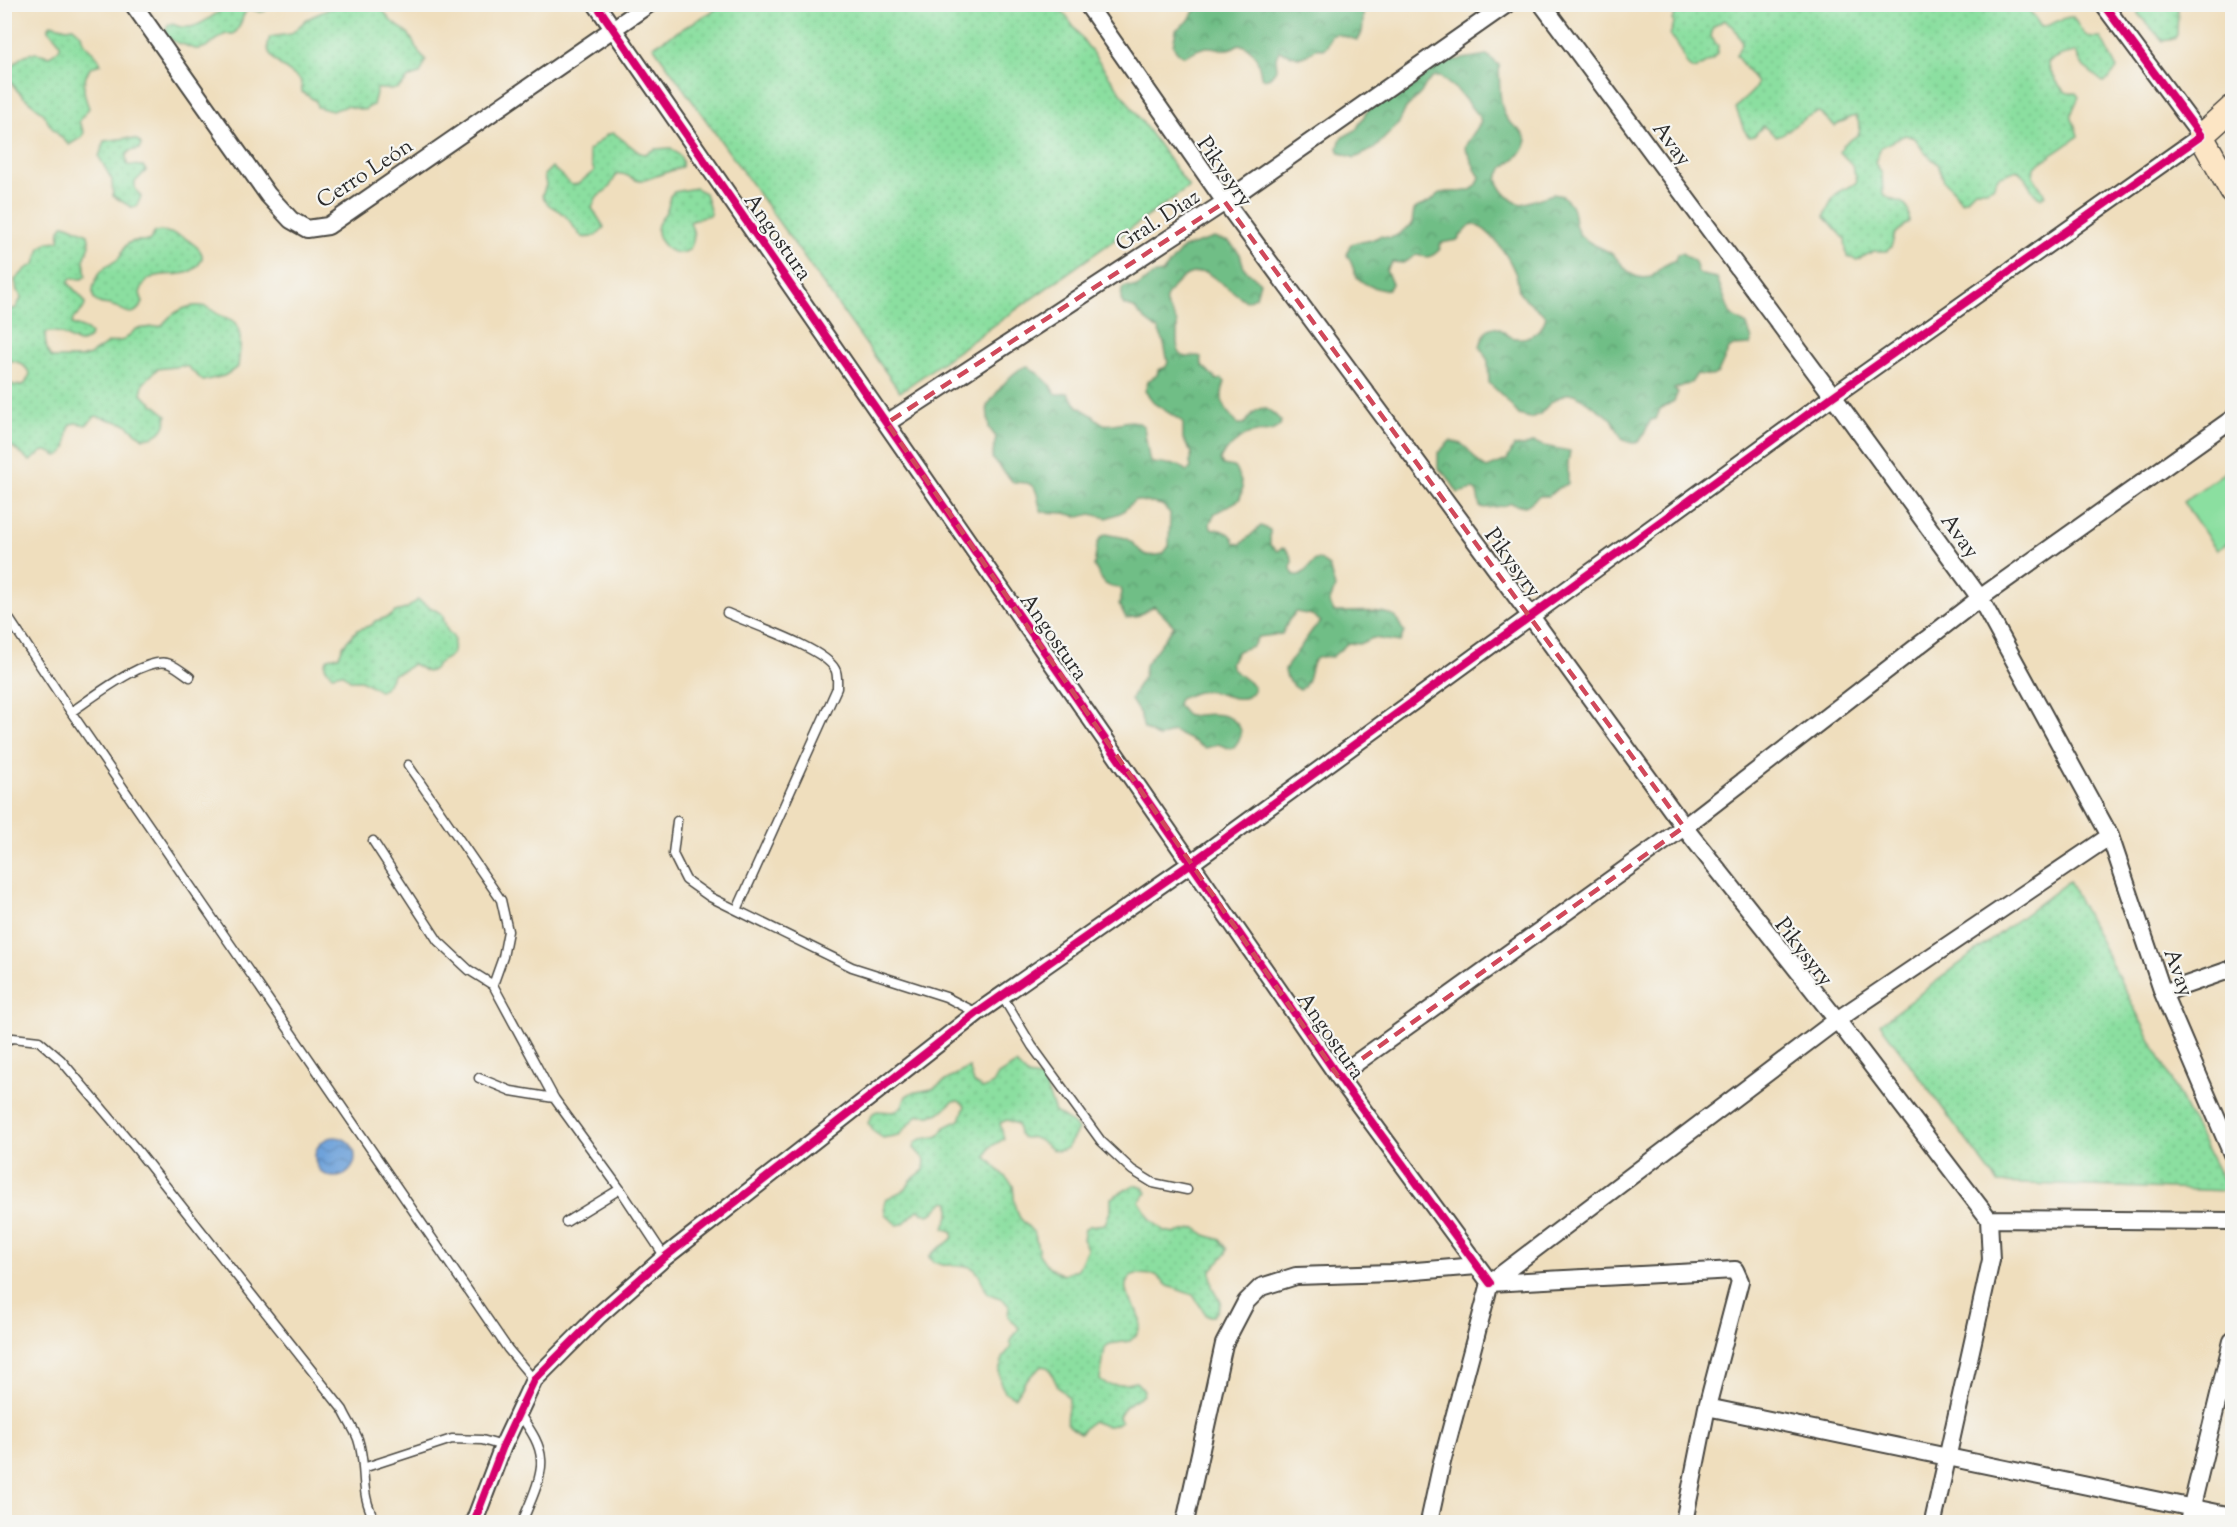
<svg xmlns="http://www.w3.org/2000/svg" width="2237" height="1527" font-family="'Sorts Mill Goudy',serif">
<defs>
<pattern id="forest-crowns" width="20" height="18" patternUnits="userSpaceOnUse" patternTransform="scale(1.5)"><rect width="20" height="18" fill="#70be86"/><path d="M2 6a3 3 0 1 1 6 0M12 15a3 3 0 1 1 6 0" fill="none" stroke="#5c9b6e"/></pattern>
<pattern id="park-dots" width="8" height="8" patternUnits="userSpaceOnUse" patternTransform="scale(1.5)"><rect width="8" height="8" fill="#8bdfa0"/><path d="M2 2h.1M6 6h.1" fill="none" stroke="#78c08a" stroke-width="1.8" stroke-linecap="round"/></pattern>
<pattern id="water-waves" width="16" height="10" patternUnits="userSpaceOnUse" patternTransform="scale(1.5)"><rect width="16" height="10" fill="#6ea2da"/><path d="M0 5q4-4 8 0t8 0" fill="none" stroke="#5b84b1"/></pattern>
</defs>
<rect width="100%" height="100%" fill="#f6f6f2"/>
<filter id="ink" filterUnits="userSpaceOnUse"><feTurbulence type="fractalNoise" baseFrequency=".0167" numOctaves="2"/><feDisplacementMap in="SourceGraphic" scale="12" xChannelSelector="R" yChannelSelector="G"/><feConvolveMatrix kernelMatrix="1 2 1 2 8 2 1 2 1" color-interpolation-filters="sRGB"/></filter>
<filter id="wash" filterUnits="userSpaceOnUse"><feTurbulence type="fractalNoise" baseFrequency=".008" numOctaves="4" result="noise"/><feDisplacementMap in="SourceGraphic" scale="24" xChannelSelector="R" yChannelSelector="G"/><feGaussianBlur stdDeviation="1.35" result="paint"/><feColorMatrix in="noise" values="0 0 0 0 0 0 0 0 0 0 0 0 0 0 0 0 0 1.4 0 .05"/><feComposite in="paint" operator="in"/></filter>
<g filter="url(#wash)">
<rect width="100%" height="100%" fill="#efdebd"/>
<!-- grass -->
<path fill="#8bdfa0" stroke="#5b8566" stroke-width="1.5" d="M2232,467V540L2217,550L2183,502Z"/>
<!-- forest -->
<path fill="url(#forest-crowns)" stroke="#4e7458" stroke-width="1.5" d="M1205,4H1365V5C1360,16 1367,32 1357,40L1336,34L1331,36L1327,46L1323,49C1312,46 1309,58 1299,57C1293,56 1286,52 1279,51L1276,58L1277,69L1270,77L1265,79L1261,76C1259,62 1255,48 1239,44C1223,54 1222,47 1207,47C1199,47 1192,54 1184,56L1179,54L1173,46L1176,30L1189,20L1194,11Z
M1487,55L1499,65C1500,81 1498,104 1507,119C1513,128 1520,126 1527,140C1521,164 1506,156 1497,179C1500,189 1511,203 1522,204L1553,194L1563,196C1579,210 1571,216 1577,230C1582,242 1602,247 1612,254C1620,260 1624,270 1633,275C1638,278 1645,278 1651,277L1663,266L1675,260L1677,254L1682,253L1695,262L1698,272L1702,275L1717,278L1730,313L1733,317L1747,325L1752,340L1750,345L1733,346L1729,349L1718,373L1712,376L1697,374L1691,383L1674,389L1678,392L1674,401L1660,409L1656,419L1651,420C1642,433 1644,451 1622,439L1612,419L1575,394H1565L1551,402L1540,414L1530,418L1519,415L1505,398L1489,383L1488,361L1480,347C1482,339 1487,324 1497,328C1502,329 1505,334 1509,336C1525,343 1543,332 1546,316L1520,294C1517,288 1519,282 1516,275C1509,257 1491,228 1472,224L1457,240L1441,243L1439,248L1440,249C1432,258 1427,258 1416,255L1403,263L1392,262L1386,270L1392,284L1389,289C1379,291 1364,285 1357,277C1354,274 1353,263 1347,255L1350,245C1360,239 1365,245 1380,236C1399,241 1397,232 1412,225C1414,202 1414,211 1429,202C1434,200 1436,195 1441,193C1456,189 1475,198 1480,177C1473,167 1471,158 1465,148L1467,143L1481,122L1479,117L1458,91L1440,77H1434L1426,84L1421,93L1406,108L1399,123L1374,149L1355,158L1340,153L1338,148L1341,138L1356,130L1367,111L1445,57L1456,60Z
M1214,238L1229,242L1240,254L1244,268L1260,282L1256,297L1246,301L1206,272C1200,272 1193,272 1187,275C1180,279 1163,295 1166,304C1168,311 1177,317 1177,325C1178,333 1174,351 1183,356C1189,359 1195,354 1201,357L1202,365L1217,380L1222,379L1225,382C1217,402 1225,410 1238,424H1244C1259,405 1264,402 1281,421L1280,426C1268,435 1265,430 1252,433C1244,434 1221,452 1220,461L1223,465L1234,467C1240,478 1246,488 1239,500L1215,513L1210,523L1211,528C1222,531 1231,530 1235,543L1241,544L1261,526L1270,530V545L1278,551L1282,548L1286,549C1289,553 1293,557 1292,563C1292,565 1291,566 1291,568C1295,586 1311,565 1315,560H1320L1329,566L1335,588L1329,603L1334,612C1348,613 1381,608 1393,616C1398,619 1401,627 1404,632L1400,642L1373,638L1359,644L1348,643L1332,657C1301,653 1318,677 1300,690C1292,686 1285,678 1285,669L1313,629L1321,622L1312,615L1296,612L1289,620L1282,634L1258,637L1253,646L1238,651L1230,664L1232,669L1254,686V691C1242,708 1220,690 1203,691C1195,692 1187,696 1179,699L1177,704L1187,716C1204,715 1227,709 1239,726C1244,735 1239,741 1233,748H1228L1218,744C1201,751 1205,747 1191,740C1184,737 1179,735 1173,731L1159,738L1144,729L1140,714L1131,700L1135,690L1144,676L1145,665L1174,626L1154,606L1136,617L1126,618L1119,604L1122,593L1121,588C1102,588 1103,580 1094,566C1097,554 1094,540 1106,534C1112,536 1120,536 1125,538C1143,547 1137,560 1163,554L1169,546L1170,513L1162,505L1135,500L1122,512L1107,518L1091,514L1080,517L1064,513L1042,512C1036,503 1041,488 1027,483C1023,482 1018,483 1013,482L992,458L996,437L989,428L987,406C995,395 1014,367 1028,366C1035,371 1043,377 1048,383C1057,393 1051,396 1068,393C1078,408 1078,407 1092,415C1096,418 1099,422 1104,424C1118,427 1133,414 1144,427L1149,458L1152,463L1178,465L1187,471L1191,468L1190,463L1192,453L1183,439V422L1155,404L1145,391L1148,381L1157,375L1158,370L1166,367L1168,362L1163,340L1158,330L1145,320L1134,308L1124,305L1121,300L1122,289L1126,286L1137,287L1152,275L1162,273L1183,248Z
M1450,441C1474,444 1469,460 1487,468L1507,460L1514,446H1524L1534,442L1544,446L1570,451L1568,462V484L1558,488L1549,496H1539C1527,505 1527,510 1511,503C1507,506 1485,509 1480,507L1477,492L1473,489L1458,493L1447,476L1438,468V453Z"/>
<!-- park -->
<path fill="url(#park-dots)" stroke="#5b8566" stroke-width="1.5" d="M1976,4L1983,11C1998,8 2010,4 2026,5L2041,27C2053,26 2061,16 2073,17C2082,30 2083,40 2101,38L2117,69L2108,80L2103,82L2084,67L2075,52L2062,55L2048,62C2047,67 2060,89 2066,92C2069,94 2072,93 2076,93L2079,97C2066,123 2073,112 2078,136C2064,149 2048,156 2034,168L2033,176L2045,195L2041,198C2028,192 2029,176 2017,170L1998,177L1993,187L1986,190H1975L1966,199L1961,201L1955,192L1944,181L1938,164L1924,152L1915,138L1905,135L1881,147L1875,163L1882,174L1883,194C1897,206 1911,196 1909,222L1895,234L1891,247L1887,251H1874L1857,260L1847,257L1845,239L1825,217C1826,210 1833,195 1840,191C1846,187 1852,188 1857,181L1852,165L1840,152L1843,145L1859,134L1860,126L1856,116L1849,118L1835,126L1819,112C1800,116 1790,134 1776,136L1763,126L1754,136L1749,137L1744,130L1736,108C1741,99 1755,94 1757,83L1736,56L1742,42L1733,26L1724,20L1713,27L1711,37L1718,46L1717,54L1712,60L1695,69C1683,67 1685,55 1679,47C1677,42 1673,39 1670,35L1674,23L1672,20L1678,8L1684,5Z
M218,5H268L265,11L260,12L249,8C240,15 243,28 233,34C220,31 213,48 199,49C193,50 187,45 181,44C174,42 170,40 164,35L168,25L172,24C191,33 204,22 220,11Z
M338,5H379L391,21L408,33L419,52L426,60L420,74C402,78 410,81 398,88C392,92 384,88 377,89L373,105L364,110L347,106L332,111L317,107L316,101L302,92L301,81C288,69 260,58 270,37L291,34L307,19Z
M723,5H1058L1189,187L900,392L653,46Z
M2138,5H2178L2177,35L2174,39L2163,41L2138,14Z
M51,24L67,28L73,27L81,34C82,49 98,50 101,64L91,67C81,81 83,93 89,108L79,122L84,132L82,137L69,145C63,139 54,131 50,125C47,122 46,116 43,113C34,104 21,97 13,85C4,70 20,53 35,53C40,53 44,55 49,56C70,45 57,41 48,29Z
M614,133L640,153L645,154L655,149L671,148C678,154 684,157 682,167L642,181C632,181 627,172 617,174L609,188L596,198L592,208L604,227C600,235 591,239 582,237C574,230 571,220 563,214C555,207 548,208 542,196L546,185L544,175L552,167L572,185L578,184L594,171L588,151L608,134Z
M127,138L137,140L141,144L140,149L130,151L126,155L127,165L143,166L146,171L135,182V188L141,197L136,207H131L113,196L112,180L99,157L104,141Z
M695,188L705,193C715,225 711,210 690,222C691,227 694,231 694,235C692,267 657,251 657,230C657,221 664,217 667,210C669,206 669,200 670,196L674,192Z
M63,225H68L88,234L90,245L84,260L86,276L82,279L71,278L68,282C78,298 98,300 73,319L72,324L87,330L91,334L89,339L79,343C68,339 58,328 46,333C44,340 47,353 52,358H80L90,355L108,343L124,340L136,329L162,326C170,313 190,302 206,307C212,309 216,314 222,316C228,319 234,319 237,326C243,338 239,355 238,367L224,376L203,381L188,367L183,366L157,369L143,384L141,394L167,415C166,430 159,437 143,438L126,424L96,416L86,425L76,423L71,424C63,435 73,452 57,456C41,446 43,453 30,461L9,444V423L5,410V379C10,385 17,387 25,384L30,374C24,363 17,360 5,361V309H15L21,299L20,294L17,291L15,280L26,269L35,264L40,248L49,242L59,241L60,230Z
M160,231C178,234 185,236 198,248C203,254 204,258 199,264C186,281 167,270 151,278C145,281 142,286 140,293L143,303C131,321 127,310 113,306C108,304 103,305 99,303C88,299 94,282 99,274C104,265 114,264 120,257C122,255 122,251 124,248C129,239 139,241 149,241L155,232Z
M418,600L442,614L447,630L454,638C453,659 454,653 439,663C434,668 434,671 427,672L413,664L404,670L393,674L388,684L380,691L361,680H350L342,673L332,675L325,667V662L328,658L339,656L343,646L357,630L372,625L375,621L391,616L395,612L406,609Z
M2069,881L2228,1191L1998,1183L1880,1024Z
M1016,1064L1028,1076L1039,1078L1044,1082L1055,1112L1075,1125L1078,1130L1067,1148C1051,1157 1047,1142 1034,1138C1030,1137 1027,1138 1023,1138L1019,1134L1017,1124L1007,1120L1000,1123L1004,1139L990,1147L986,1157L1013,1185L1015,1207L1020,1218L1035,1234L1039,1254L1048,1267L1063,1275L1078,1269L1087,1249L1083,1239L1085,1229L1089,1226L1105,1224L1111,1209V1198L1134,1185L1144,1188L1147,1193L1139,1201L1151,1220L1164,1231L1175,1233L1196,1228L1205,1235L1221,1240L1227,1249L1226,1254L1211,1270L1212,1287L1221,1302L1217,1312L1213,1316H1207L1193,1295L1168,1286L1156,1275L1135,1274C1104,1293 1163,1314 1130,1341L1109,1344L1105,1348L1100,1380C1108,1389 1125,1384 1136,1382L1144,1390L1143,1395L1125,1406L1119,1416L1121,1421C1109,1430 1104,1425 1092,1421L1080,1433C1058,1422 1069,1417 1069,1398L1058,1387L1049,1368L1043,1366C1038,1370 1031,1375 1026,1380C1021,1386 1021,1392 1014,1397L1005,1392L1000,1382L999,1371L1004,1356L1011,1347L1010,1342L1019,1328L1008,1316L1009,1306C1007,1304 1005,1301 1002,1299C996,1295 990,1297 986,1290C981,1282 980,1270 970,1267C956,1262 940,1271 929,1257C936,1247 947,1246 953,1237V1232L944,1228L950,1213V1202L945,1201L933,1213L928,1215L918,1210L903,1224L897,1225L885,1214L884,1204L886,1199L906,1189L911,1180L924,1170L925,1160L914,1148C916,1135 929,1140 939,1136L945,1127L960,1120L965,1106C954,1093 949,1107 939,1113C933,1116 924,1115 918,1115L899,1135L883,1138L874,1132L868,1123L873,1113L877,1111L894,1112L902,1106L906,1096L911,1093L932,1089L969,1067L974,1083L983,1089L993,1084L998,1075Z"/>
<!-- water -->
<path fill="url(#water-waves)" stroke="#4c6682" stroke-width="1.5" d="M315 1157a20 20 0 1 1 40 0a20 20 0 1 1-40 0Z"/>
</g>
<g filter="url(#ink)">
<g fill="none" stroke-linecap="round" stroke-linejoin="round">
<defs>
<path id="lane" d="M4,611L71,712L508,1349L534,1380
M727,613C751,624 824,648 835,669C838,674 837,682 837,688L737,910
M71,712C91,699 147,654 170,664C177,667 184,673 190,677
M408,765L501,900L508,931L503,957L493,985L554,1098L620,1189L665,1257
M677,821L673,854L686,880L710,897L852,967L946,997L977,1013
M373,841L438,941L469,970L493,985
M1002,996L1032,1046L1101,1141L1132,1170L1153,1183L1187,1190
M4,1041L13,1038L39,1041L61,1060L138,1151L343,1410C347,1419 354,1429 358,1439C368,1469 358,1493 376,1522
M479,1078L511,1091L554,1098
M566,1222L620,1189
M519,1413C528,1427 540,1442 541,1459C543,1477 529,1505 522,1522
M363,1468L452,1439L482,1440L503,1446"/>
<path id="street" d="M133,4L268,195L291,220L307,229L328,226L649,4
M596,4L1338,1076L1490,1283
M1087,4L1225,202L1530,615L1684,827L1837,1020L1989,1219
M1542,4L1833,396L1980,598L2110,836L2163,993L2232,1154
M887,423L1225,202L1507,4
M2163,993L2232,969
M1338,1076L1684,827L1980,598L2232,419
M1989,1219L2232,1221
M1490,1283L1735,1270L1740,1281L1707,1407
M474,1522L503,1446L534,1380L598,1316L665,1257L977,1013L1190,864L1833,396L2201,136L2103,4
M1185,1522L1224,1344L1246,1302L1261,1287L1296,1276L1391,1273L1477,1266
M1429,1522L1442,1462L1490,1283L1837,1020L2110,836
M1684,1522L1707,1407L2232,1516
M1933,1522L1991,1260L1989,1219
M2188,1522L2232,1341"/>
<path id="secondary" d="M2232,108L2201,136L2232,191"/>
</defs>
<!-- lane casing -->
<use href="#lane" stroke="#484641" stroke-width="11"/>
<!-- street casing -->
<use href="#street" stroke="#484641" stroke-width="20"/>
<!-- secondary casing -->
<use href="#secondary" stroke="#484641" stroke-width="27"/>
<!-- lane -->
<use href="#lane" stroke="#fff" stroke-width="8"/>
<!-- street -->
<use href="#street" stroke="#fff" stroke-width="16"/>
<!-- secondary -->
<use href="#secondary" stroke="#fce5c4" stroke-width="24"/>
<defs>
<path id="cycleway" d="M596,4L1338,1076L1490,1283
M474,1522L503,1446L534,1380L598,1316L665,1257L977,1013L1190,864L1833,396L2201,136L2103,4"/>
</defs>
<!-- cycleway casing -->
<use href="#cycleway" stroke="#f6f6f2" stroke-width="11"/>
<!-- cycleway -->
<use href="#cycleway" stroke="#d6006c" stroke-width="8"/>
</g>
</g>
<!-- marked area -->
<path fill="none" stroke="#d1495b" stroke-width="4.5" stroke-dasharray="12 8" stroke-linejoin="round" d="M1225,202L1684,827L1338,1076L887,423Z"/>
<g text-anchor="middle" stroke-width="4.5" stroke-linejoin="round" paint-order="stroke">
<!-- street labels -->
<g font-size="22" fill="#2b2b2b" stroke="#f6f6f2">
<text transform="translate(1673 143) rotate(53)" y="8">Avay</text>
<text transform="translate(1226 171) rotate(55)" y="8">Pikysyry</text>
<text transform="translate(364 172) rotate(-33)" y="8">Cerro León</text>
<text transform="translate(1157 219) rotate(-33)" y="8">Gral. Diaz</text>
<text transform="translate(779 236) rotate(55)" y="8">Angostura</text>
<text transform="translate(1961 535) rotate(54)" y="8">Avay</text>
<text transform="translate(1514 562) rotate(54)" y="8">Pikysyry</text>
<text transform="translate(1055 636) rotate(55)" y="8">Angostura</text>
<text transform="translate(1805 951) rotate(52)" y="8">Pikysyry</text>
<text transform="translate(2180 972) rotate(70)" y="8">Avay</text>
<text transform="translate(1332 1035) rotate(55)" y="8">Angostura</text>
</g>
</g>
<!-- margin -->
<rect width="2237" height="1527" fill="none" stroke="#f6f6f2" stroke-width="24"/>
</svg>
